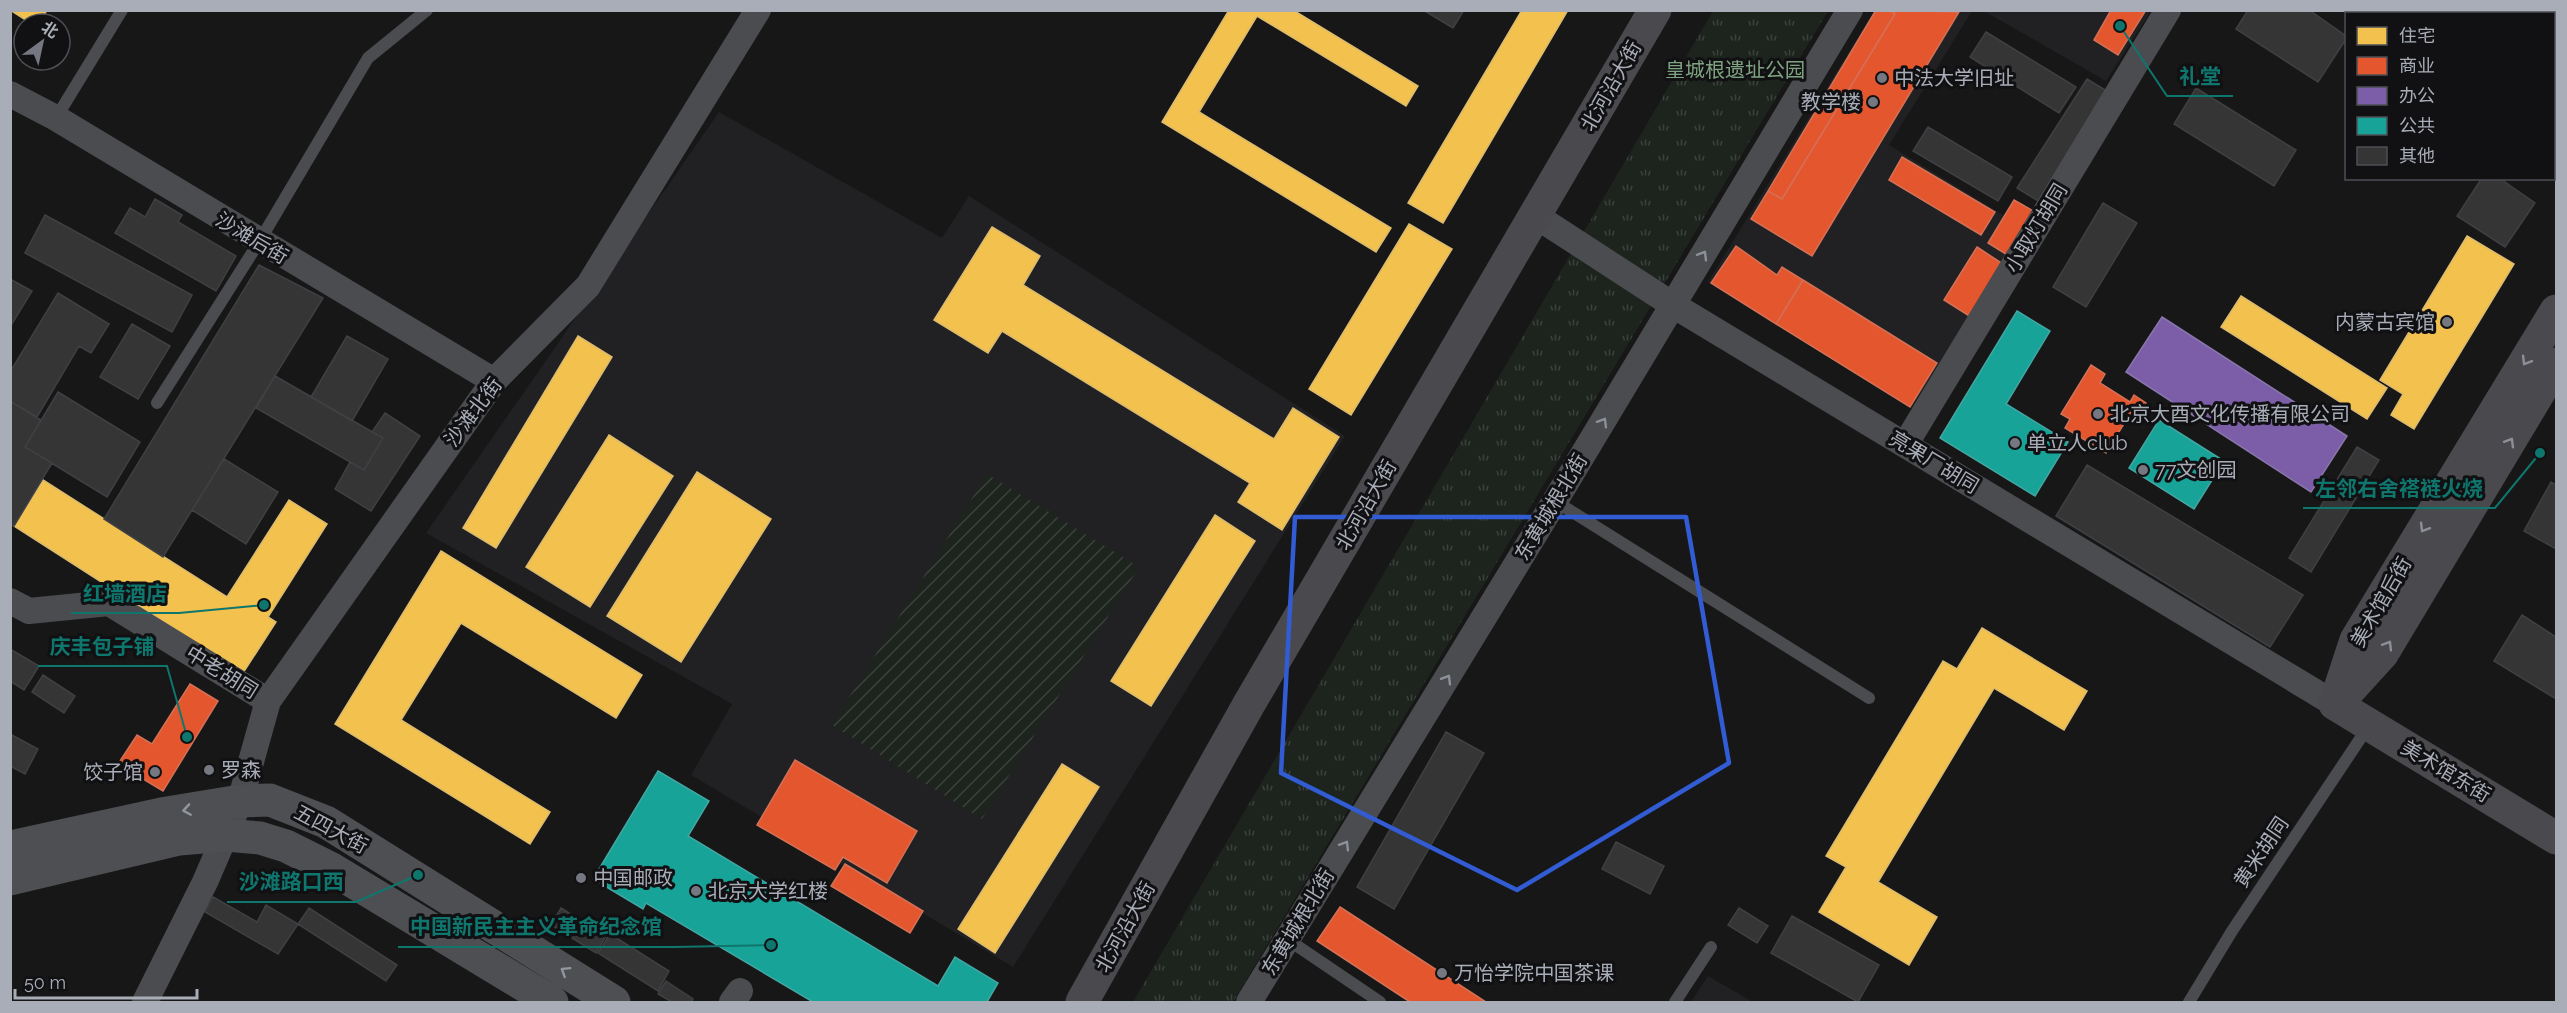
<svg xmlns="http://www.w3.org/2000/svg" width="2567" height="1013" font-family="Raleway,'Noto Sans SC',sans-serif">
<defs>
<pattern id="grass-tufts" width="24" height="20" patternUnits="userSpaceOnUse" patternTransform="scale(1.5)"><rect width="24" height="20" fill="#1d241e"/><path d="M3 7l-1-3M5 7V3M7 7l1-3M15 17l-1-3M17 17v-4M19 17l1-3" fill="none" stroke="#3b413d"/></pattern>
<pattern id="garden-furrows" width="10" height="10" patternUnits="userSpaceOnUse" patternTransform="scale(1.5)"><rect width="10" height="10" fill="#1d241e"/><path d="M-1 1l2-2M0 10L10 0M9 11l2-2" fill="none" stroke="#3b413d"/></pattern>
</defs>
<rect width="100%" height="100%" fill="#171717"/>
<!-- built -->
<path fill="#212123" d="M1874,11H1972L1889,145L2029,231L1919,412L1708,282Z
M1984,11H2151L2106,81Z
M719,112L942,238L969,196L1345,436L1013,967L691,775L732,704L426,533Z
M1708,976L1753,1002H1691Z"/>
<!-- grass -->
<path fill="url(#grass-tufts)" d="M1713,11H1828L1233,1002H1133Z"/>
<!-- garden -->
<path fill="url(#garden-furrows)" d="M987,474L1139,567L982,819L832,725Z"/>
<!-- homes -->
<path fill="#f2c14e" stroke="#dcbb6e" stroke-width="1.5" d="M10,10H47L39,24H32Z
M1229,10H1293L1418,86L1406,106L1257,16L1199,112L1391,228L1376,252L1162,122Z
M1522,10H1568L1443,223L1408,203Z
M2556,41V93L2554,91V46Z
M1409,224L1452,249L1351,415L1309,389Z
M992,227L1040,256L1023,285L1274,439L1293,408L1339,437L1282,530L1238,502L1250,483L1002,331L988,353L934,320Z
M2467,236L2514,264L2414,429L2391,415L2403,394L2380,380Z
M2241,296L2387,388L2367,419L2221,327Z
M578,336L612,357L496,548L463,528Z
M609,435L673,476L590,607L526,567Z
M697,472L771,519L681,662L607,616Z
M43,480L227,597L289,500L327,524L268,617L276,622L243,673L14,526Z
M1215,515L1255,541L1151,706L1111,681Z
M441,551L642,675L616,718L461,623L401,720L550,812L530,844L335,724Z
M1982,628L2087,691L2064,730L1994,688L1878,882L1937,917L1909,965L1819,912L1846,867L1826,856L1943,661L1957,669Z
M1062,764L1099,787L995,953L958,929Z"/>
<!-- shops -->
<path fill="#e4572e" stroke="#d27157" stroke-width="1.5" d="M1876,10H1889L1895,14L1782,199L1768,191Z
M1889,10L1959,12L1812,256L1751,219L1768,191L1782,199L1895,14Z
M2111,10H2146L2118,55L2094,40Z
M1902,157L1995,212L1981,235L1889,180Z
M2014,200L2035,212L2009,256L1988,243Z
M1736,246L1777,275L1782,267L1803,280L1776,324L1711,283Z
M1977,247L2006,266L1974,319L1944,300Z
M1803,280L1937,363L1910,407L1776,324Z
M2091,365L2105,374L2100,383L2130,402L2134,395L2146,403L2140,413L2133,409L2106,453L2065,428L2070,419L2061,414Z
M190,684L218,701L163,791L118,764L137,735L152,744Z
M795,760L917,831L887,883L843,857L835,870L757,825Z
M845,864L923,911L910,933L831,886Z
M1340,907L1486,1002H1410L1317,941Z"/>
<!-- offices -->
<path fill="#7b5ea7" stroke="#8876ac" stroke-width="1.5" d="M2162,317L2347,436L2311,492L2126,372Z"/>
<!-- public -->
<path fill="#17a398" stroke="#42a6a2" stroke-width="1.5" d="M2017,311L2050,331L2006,404L2068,442L2035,496L1940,438Z
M2159,420L2224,461L2194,509L2129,468Z
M658,771L709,801L688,836L938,986L955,957L998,983L987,1002H813L646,903L643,909L593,879Z"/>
<!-- building -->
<path fill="#353536" stroke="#3f4043" stroke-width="1.5" d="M1423,10H1464L1453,28Z
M2248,10H2309L2346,36V39L2318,82L2236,29Z
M1986,32L2076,87L2059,113L1970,57Z
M2087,79L2110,93L2040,202L2017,188Z
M2196,88L2296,150L2274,186L2174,124Z
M1928,127L2012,177L1998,201L1913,151Z
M2482,178H2499L2535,203L2505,247L2457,216Z
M155,199L182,215L178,222L236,256L216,291L115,233L130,208L145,217Z
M2103,203L2137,223L2086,307L2053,287Z
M45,215L192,295L172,332L25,253Z
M259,265L323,298L163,557L104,519Z
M10,279L32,291L10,327Z
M58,293L109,324L91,353L79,346L37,417L10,401V372Z
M132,324L170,346L138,399L100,377Z
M347,336L388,359L352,421L311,397Z
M275,376L383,438L364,470L256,408Z
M58,392L140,442L107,497L25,447Z
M10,401L41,420L25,447L52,463L14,526L10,524Z
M385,413L420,436L371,511L335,489L350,462L364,470L383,438L372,432Z
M2357,447L2379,460L2311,572L2289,558Z
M224,459L278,492L246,544L192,510Z
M2087,465L2303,595L2270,647L2056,516Z
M2551,482L2556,485V549L2524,531Z
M2522,615L2556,637V699L2494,661Z
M10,649L39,666L24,690L10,681Z
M43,675L75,696L64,713L32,692Z
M1446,732L1484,753L1394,909L1357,887Z
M10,734L38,749L25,774L10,766Z
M1616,842L1664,866L1650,894L1602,869Z
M213,897L257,922L266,905L298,924L278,954L205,912Z
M309,908L397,965L386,981L298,924Z
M561,908L606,936L596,953L551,925Z
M1739,908L1768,926L1757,943L1728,925Z
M1792,916L1879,965L1858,1002L1771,953Z
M610,934L669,971L658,991L598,953Z
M666,981L693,999L691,1002H672L658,994Z"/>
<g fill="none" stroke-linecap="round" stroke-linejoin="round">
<!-- lane -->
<path stroke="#4b4c50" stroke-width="12" d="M56,118L122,10
M157,403L259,242L368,58L427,10
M1555,501L1869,698
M1287,939L1380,1002
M1675,1002L1711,947
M2189,1002L2232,931L2368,727"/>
<!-- street -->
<path stroke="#4b4c50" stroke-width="26" d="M10,94L56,118L494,381
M1536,216L1673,305L2335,704
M1905,445L2168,10
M10,601L29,611L109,603L268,701
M145,1002L205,882L240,801L268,701L494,381L588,286L758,10
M732,1002L740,991
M1249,1002L1555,501L1850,10"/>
<!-- secondary -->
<path stroke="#4a4a4e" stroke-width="33" d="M2341,699L2382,654L2556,364
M2335,704L2356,640L2556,311
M2335,704L2556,838
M1082,1002L1249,704L1655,10"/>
<!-- primary -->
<path stroke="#4d4f52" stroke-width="33" d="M10,847L161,814L240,801L270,800L326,822L614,1002
M10,879L179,839L226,835L260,838L286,846L332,869L552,1002"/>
</g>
<!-- one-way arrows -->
<defs><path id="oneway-chevron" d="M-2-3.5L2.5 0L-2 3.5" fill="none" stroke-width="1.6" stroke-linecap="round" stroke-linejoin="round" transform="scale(1.5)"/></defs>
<g stroke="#8c9099">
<use href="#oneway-chevron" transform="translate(1703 255) rotate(-59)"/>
<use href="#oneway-chevron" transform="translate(1603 422) rotate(-59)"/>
<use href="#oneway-chevron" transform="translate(1447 679) rotate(-59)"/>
<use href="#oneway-chevron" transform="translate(1345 845) rotate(-59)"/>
</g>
<g stroke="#8c8f98">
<use href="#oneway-chevron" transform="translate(2526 361) rotate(121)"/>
<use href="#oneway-chevron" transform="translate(2510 442) rotate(-59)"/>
<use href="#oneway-chevron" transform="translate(2424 528) rotate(121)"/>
<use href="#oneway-chevron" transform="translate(2388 645) rotate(-59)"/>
</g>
<g stroke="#91969e">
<use href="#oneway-chevron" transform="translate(187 810) rotate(171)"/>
<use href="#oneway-chevron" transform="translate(565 971) rotate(-148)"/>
</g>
<!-- marked area -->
<path fill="none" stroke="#325cd3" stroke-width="4.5" stroke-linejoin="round" d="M1295,517H1686L1729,763L1517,890L1281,773Z"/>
<!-- markers -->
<g fill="#757880" stroke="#111113" stroke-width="2">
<circle cx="1882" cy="78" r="6"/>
<circle cx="1873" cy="102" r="6"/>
<circle cx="2447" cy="322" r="6"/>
<circle cx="2098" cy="414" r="6"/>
<circle cx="2015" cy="443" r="6"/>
<circle cx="2143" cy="470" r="6"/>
<circle cx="209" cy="770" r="6"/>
<circle cx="155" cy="772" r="6"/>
<circle cx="581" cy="878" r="6"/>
<circle cx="696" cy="891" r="6"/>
<circle cx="1442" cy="973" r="6"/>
</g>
<g text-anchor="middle" stroke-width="6" stroke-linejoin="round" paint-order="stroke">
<!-- park labels -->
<g font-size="20" fill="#7fa381" stroke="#111113">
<text x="1735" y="77">皇城根遗址公园</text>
</g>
<!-- poi labels -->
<g font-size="20" fill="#a8adb8" stroke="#111113" text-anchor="start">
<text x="1894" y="85">中法大学旧址</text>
<text x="1861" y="109" text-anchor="end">教学楼</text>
<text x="2435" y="329" text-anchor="end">内蒙古宾馆</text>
<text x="2110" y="421">北京大酉文化传播有限公司</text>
<text x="2027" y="450">单立人club</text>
<text x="2155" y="477">77文创园</text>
<text x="221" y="777">罗森</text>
<text x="143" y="779" text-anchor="end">饺子馆</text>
<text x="593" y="885">中国邮政</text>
<text x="708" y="898">北京大学红楼</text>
<text x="1454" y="980">万怡学院中国茶课</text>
</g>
<!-- street labels -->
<g font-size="20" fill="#a8adb8" stroke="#111113">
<text transform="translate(1611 86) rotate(-60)" y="7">北河沿大街</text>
<text transform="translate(2036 228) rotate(-59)" y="7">小取灯胡同</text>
<text transform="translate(252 238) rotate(31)" y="7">沙滩后街</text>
<text transform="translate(473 412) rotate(-53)" y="7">沙滩北街</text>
<text transform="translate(1934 462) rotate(31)" y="7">亮果厂胡同</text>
<text transform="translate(1366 505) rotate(-60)" y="7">北河沿大街</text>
<text transform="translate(1551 507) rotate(-59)" y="7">东黄城根北街</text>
<text transform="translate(2381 602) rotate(-60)" y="7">美术馆后街</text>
<text transform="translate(222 672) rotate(32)" y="7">中老胡同</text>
<text transform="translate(2446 771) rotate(31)" y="7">美术馆东街</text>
<text transform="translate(331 829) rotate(28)" y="7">五四大街</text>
<text transform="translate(2261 852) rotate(-56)" y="7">黄米胡同</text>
<text transform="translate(1298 922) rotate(-59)" y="7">东黄城根北街</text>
<text transform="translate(1125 927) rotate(-61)" y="7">北河沿大街</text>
</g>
</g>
<!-- callouts -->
<path fill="none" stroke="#0f766e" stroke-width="2" d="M2120 26L2167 96H2233M2540 453L2495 508H2303M264 605L179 613H71M187 737L167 666H38M418 875L356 902H227M771 945L674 947H398"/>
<g fill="#0f766e" stroke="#111113" stroke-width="2">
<circle cx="2120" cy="26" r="6"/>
<circle cx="2540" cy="453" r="6"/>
<circle cx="264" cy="605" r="6"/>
<circle cx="187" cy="737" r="6"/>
<circle cx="418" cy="875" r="6"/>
<circle cx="771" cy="945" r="6"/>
</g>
<g font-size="21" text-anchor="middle" font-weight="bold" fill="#0f766e" stroke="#111113" stroke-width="6" stroke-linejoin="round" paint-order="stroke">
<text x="2200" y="84">礼堂</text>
<text x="2399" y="496">左邻右舍褡裢火烧</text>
<text x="125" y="601">红墙酒店</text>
<text x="102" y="654">庆丰包子铺</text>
<text x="291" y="889">沙滩路口西</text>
<text x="536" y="934">中国新民主主义革命纪念馆</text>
</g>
<!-- border -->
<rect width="2567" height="1013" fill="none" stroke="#a8adb8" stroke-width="24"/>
<!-- legend -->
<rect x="2345" y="12" width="210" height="168" fill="#111113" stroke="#4d4f55" stroke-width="1.5"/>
<rect x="2357" y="27" width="30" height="18" fill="#f2c14e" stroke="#4d4f55" stroke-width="1.5"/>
<text x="2399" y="42" font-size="18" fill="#a8adb8">住宅</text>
<rect x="2357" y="57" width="30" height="18" fill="#e4572e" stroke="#4d4f55" stroke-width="1.5"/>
<text x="2399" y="72" font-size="18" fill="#a8adb8">商业</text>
<rect x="2357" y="87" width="30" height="18" fill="#7b5ea7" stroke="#4d4f55" stroke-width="1.5"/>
<text x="2399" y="102" font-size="18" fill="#a8adb8">办公</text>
<rect x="2357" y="117" width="30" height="18" fill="#17a398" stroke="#4d4f55" stroke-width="1.5"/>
<text x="2399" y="132" font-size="18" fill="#a8adb8">公共</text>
<rect x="2357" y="147" width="30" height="18" fill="#353536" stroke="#4d4f55" stroke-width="1.5"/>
<text x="2399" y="162" font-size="18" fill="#a8adb8">其他</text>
<!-- north arrow -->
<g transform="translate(42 42) rotate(33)"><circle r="28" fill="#111113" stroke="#4d4f55" stroke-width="1.5"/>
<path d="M0-4.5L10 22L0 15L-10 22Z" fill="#757880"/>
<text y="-9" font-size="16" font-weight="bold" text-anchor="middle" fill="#a8adb8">北</text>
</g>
<!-- scale -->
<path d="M15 989v9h182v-9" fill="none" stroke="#a8adb8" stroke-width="3"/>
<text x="24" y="989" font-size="18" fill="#a8adb8" stroke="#111113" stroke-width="4.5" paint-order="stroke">50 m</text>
</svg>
